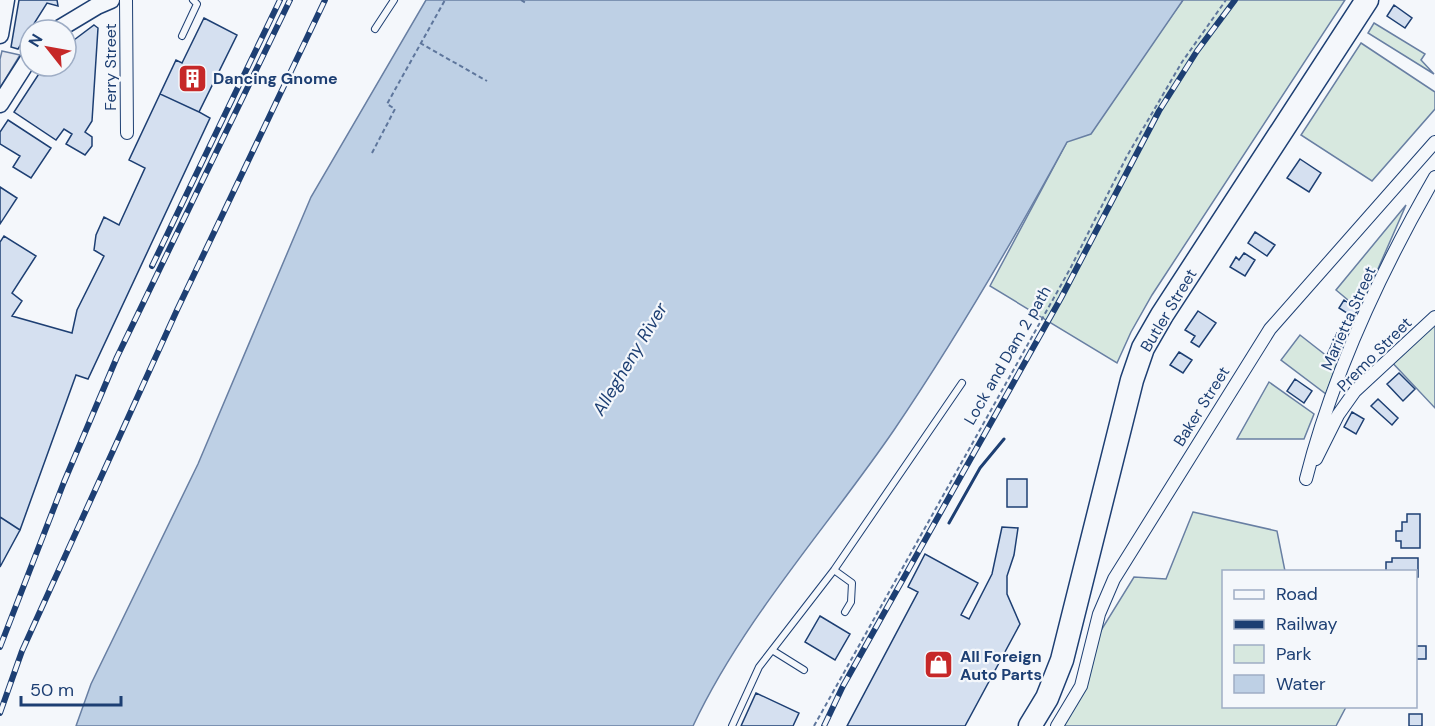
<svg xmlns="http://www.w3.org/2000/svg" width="1435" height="726" font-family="'DM Sans',sans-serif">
<rect width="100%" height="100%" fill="#f4f7fb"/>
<!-- green -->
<path fill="#d7e8df" stroke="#687fa3" stroke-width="1.5" d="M1183,0H1345L1152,295L1131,332L1117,363L990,286L1067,142L1146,51Z
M1374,23L1425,54L1421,60L1434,74L1368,33Z
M1361,43L1435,92V109L1372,181L1301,135Z
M1406,205L1360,310L1336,290Z
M1435,312V408L1387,357Z
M1300,335L1337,364L1326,394L1281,360Z
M1269,382L1314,414L1304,439H1237Z
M1193,512L1277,531L1285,571L1224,572V706L1346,707L1336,726H1061L1100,632L1134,577L1166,579Z"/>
<!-- parking -->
<path fill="#e3e8f0" stroke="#687fa3" stroke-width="1.5" d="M2,51L20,55L0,88V59Z"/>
<!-- water -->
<path fill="#bed0e5" stroke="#687fa3" stroke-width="1.5" d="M426,0H1183L1091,134L1067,142C1013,241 957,337 894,430C827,528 744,618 693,726H76L91,684L198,464L311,197Z"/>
<!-- building -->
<path fill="#d5e0f0" stroke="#1d3f73" stroke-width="1.5" d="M19,0H57L58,6L47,3L18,49L11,47Z
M1394,5L1412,18L1405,28L1387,16Z
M204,18L237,35L199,112L210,118L88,379L76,375L20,530L0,517V242L4,236L36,256L12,293L22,301L12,316L72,333L77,310L104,256L94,250L96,235L104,217L119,225L145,168L129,160L176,60L182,63Z
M204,18L237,35L199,112L160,94L176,60L182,63Z
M94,25L98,28L92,121L85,132L92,137V146L85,155L66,144L72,134L64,129L56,140L14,112L44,66H66V46Z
M8,120L51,148L31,178L13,167L20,156L0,144V132Z
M1300,159L1321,173L1309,192L1287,178Z
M0,187L17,198L0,224Z
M1255,232L1275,245L1267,256L1248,243Z
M1244,253L1255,260L1245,276L1230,267L1236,257L1239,260Z
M1344,300L1358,310L1353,317L1339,308Z
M1198,311L1216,323L1199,347L1191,342L1195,336L1185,330Z
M1337,333L1346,337L1335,358L1327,355Z
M1179,352L1192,360L1183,373L1170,365Z
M1399,373L1415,389L1403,401L1387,384Z
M1295,379L1312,391L1304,403L1287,391Z
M1378,399L1398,418L1392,425L1371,406Z
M1352,412L1364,419L1356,434L1344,427Z
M1007,479H1027V507H1007Z
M1407,514H1420V548H1401V541H1396V531H1402V522H1407Z
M0,517L20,530L0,567Z
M1002,527L1018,528L1014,555L1007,576V594L1020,624L965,726H847L918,592L908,587L925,554L978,583L961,615L969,619L992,574Z
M1392,558H1418V577H1416V572H1386V562H1392Z
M820,616L850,634L835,660L805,642Z
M1416,646H1426V659H1416Z
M756,693L799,713L793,726H741Z
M1409,714H1422V726H1409Z"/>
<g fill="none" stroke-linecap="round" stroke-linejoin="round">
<defs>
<path id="lane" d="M375,29L394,0
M182,36L197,4L193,0
M834,570L852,583L851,602L845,612
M772,650L804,670
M732,726L759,667L834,570L962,383"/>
<path id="street" d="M126,0L127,133
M1316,459L1338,415L1355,391L1435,317
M1306,479C1332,376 1382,269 1435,177
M1057,726L1081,686L1099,614L1114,579L1270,329L1435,142"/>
<path id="secondary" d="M57,30L97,6L111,0
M0,35L6,0
M0,104L30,57"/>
<path id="highway" d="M1030,726L1047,698L1062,660L1132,380L1143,348L1162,315L1367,0"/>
</defs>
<!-- lane casing -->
<use href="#lane" stroke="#1d3f73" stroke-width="8"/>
<!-- street casing -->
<use href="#street" stroke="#1d3f73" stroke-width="14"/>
<!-- secondary casing -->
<use href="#secondary" stroke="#1d3f73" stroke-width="19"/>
<!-- highway casing -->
<use href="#highway" stroke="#1d3f73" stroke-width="25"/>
<!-- path -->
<path stroke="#5e769c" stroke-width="2" stroke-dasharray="4.5 3" stroke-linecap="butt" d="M521,0L526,3
M420,43L487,81
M372,153L395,109L387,104L445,0
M814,726L1070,269L1127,156L1182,62L1226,0"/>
<!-- lane -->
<use href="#lane" stroke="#f4f7fb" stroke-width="6"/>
<!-- street -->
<use href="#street" stroke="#f4f7fb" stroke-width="12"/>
<!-- secondary -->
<use href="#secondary" stroke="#f4f7fb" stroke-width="16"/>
<!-- highway -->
<use href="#highway" stroke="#f4f7fb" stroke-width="22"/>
<defs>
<path id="rail" d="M152,266L280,0
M0,647L64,482L117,357L290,0
M0,713L22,651L177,310L325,0
M824,726L843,686L1061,298L1159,111L1197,51L1235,0"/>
</defs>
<!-- rail casing -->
<use href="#rail" stroke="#1d3f73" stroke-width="6"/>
<!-- rail -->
<use href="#rail" stroke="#f4f7fb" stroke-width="4" stroke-dasharray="11" stroke-linecap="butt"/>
<!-- wall -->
<path stroke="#1d3f73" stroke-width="3" d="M949,523L980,468L1004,439"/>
</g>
<!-- icons -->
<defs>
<symbol id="building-square" viewBox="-11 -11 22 22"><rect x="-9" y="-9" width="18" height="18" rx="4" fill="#c62828" stroke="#f4f7fb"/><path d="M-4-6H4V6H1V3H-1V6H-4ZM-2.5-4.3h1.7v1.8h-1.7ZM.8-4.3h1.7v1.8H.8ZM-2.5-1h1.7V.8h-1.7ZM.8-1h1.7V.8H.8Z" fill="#fff"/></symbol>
<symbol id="shop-square" viewBox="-11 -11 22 22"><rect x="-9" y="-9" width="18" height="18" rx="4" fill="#c62828" stroke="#f4f7fb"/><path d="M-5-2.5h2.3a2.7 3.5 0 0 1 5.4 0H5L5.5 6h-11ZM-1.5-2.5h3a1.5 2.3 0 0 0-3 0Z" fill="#fff"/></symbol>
</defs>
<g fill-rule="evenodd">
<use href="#building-square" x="176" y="62" width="33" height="33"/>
<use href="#shop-square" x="922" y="648" width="33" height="33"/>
</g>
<g text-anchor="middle" stroke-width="4.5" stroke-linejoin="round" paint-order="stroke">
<!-- street labels -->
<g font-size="16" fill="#1d3f73" stroke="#f4f7fb">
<text transform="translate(110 67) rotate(-90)" y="6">Ferry Street</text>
<text transform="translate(1168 310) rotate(-59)" y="6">Butler Street</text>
<text transform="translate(1348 318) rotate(-66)" y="6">Marietta Street</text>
<text transform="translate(1374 354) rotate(-45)" y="6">Premo Street</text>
<text transform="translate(1007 355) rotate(-60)" y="6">Lock and Dam 2 path</text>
<text transform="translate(1201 406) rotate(-58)" y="6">Baker Street</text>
</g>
<!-- poi labels -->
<g font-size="16" font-weight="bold" fill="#1d3f73" stroke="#f4f7fb" text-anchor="start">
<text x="213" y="84">Dancing Gnome</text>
<text x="960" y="662">All Foreign<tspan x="960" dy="18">Auto Parts</tspan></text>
</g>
<!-- water labels -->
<g font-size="18" font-style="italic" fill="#1d3f73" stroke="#f4f7fb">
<text transform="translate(630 359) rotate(-59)" y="6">Allegheny River</text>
</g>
</g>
<!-- legend -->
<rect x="1222" y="570" width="195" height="138" fill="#f4f7fb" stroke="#9eadc5" stroke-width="1.5"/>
<rect x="1234" y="590" width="30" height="9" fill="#f4f7fb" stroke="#9eadc5" stroke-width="1.5"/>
<text x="1276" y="600" font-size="18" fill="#1d3f73">Road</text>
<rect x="1234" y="620" width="30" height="9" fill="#1d3f73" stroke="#9eadc5" stroke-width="1.5"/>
<text x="1276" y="630" font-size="18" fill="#1d3f73">Railway</text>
<rect x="1234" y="645" width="30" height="18" fill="#d7e8df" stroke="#9eadc5" stroke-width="1.5"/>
<text x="1276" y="660" font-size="18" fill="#1d3f73">Park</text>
<rect x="1234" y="675" width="30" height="18" fill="#bed0e5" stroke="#9eadc5" stroke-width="1.5"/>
<text x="1276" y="690" font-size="18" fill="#1d3f73">Water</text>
<!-- north arrow -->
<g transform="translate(48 48) rotate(301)"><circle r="28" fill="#f4f7fb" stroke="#9eadc5" stroke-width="1.5"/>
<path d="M0-4.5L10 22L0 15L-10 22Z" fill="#c62828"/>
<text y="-9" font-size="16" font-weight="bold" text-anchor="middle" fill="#1d3f73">N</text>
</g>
<!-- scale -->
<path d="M21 696v9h100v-9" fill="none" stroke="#1d3f73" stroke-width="3"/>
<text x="30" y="696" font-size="18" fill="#1d3f73" stroke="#f4f7fb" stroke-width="4.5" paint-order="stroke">50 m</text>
</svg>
